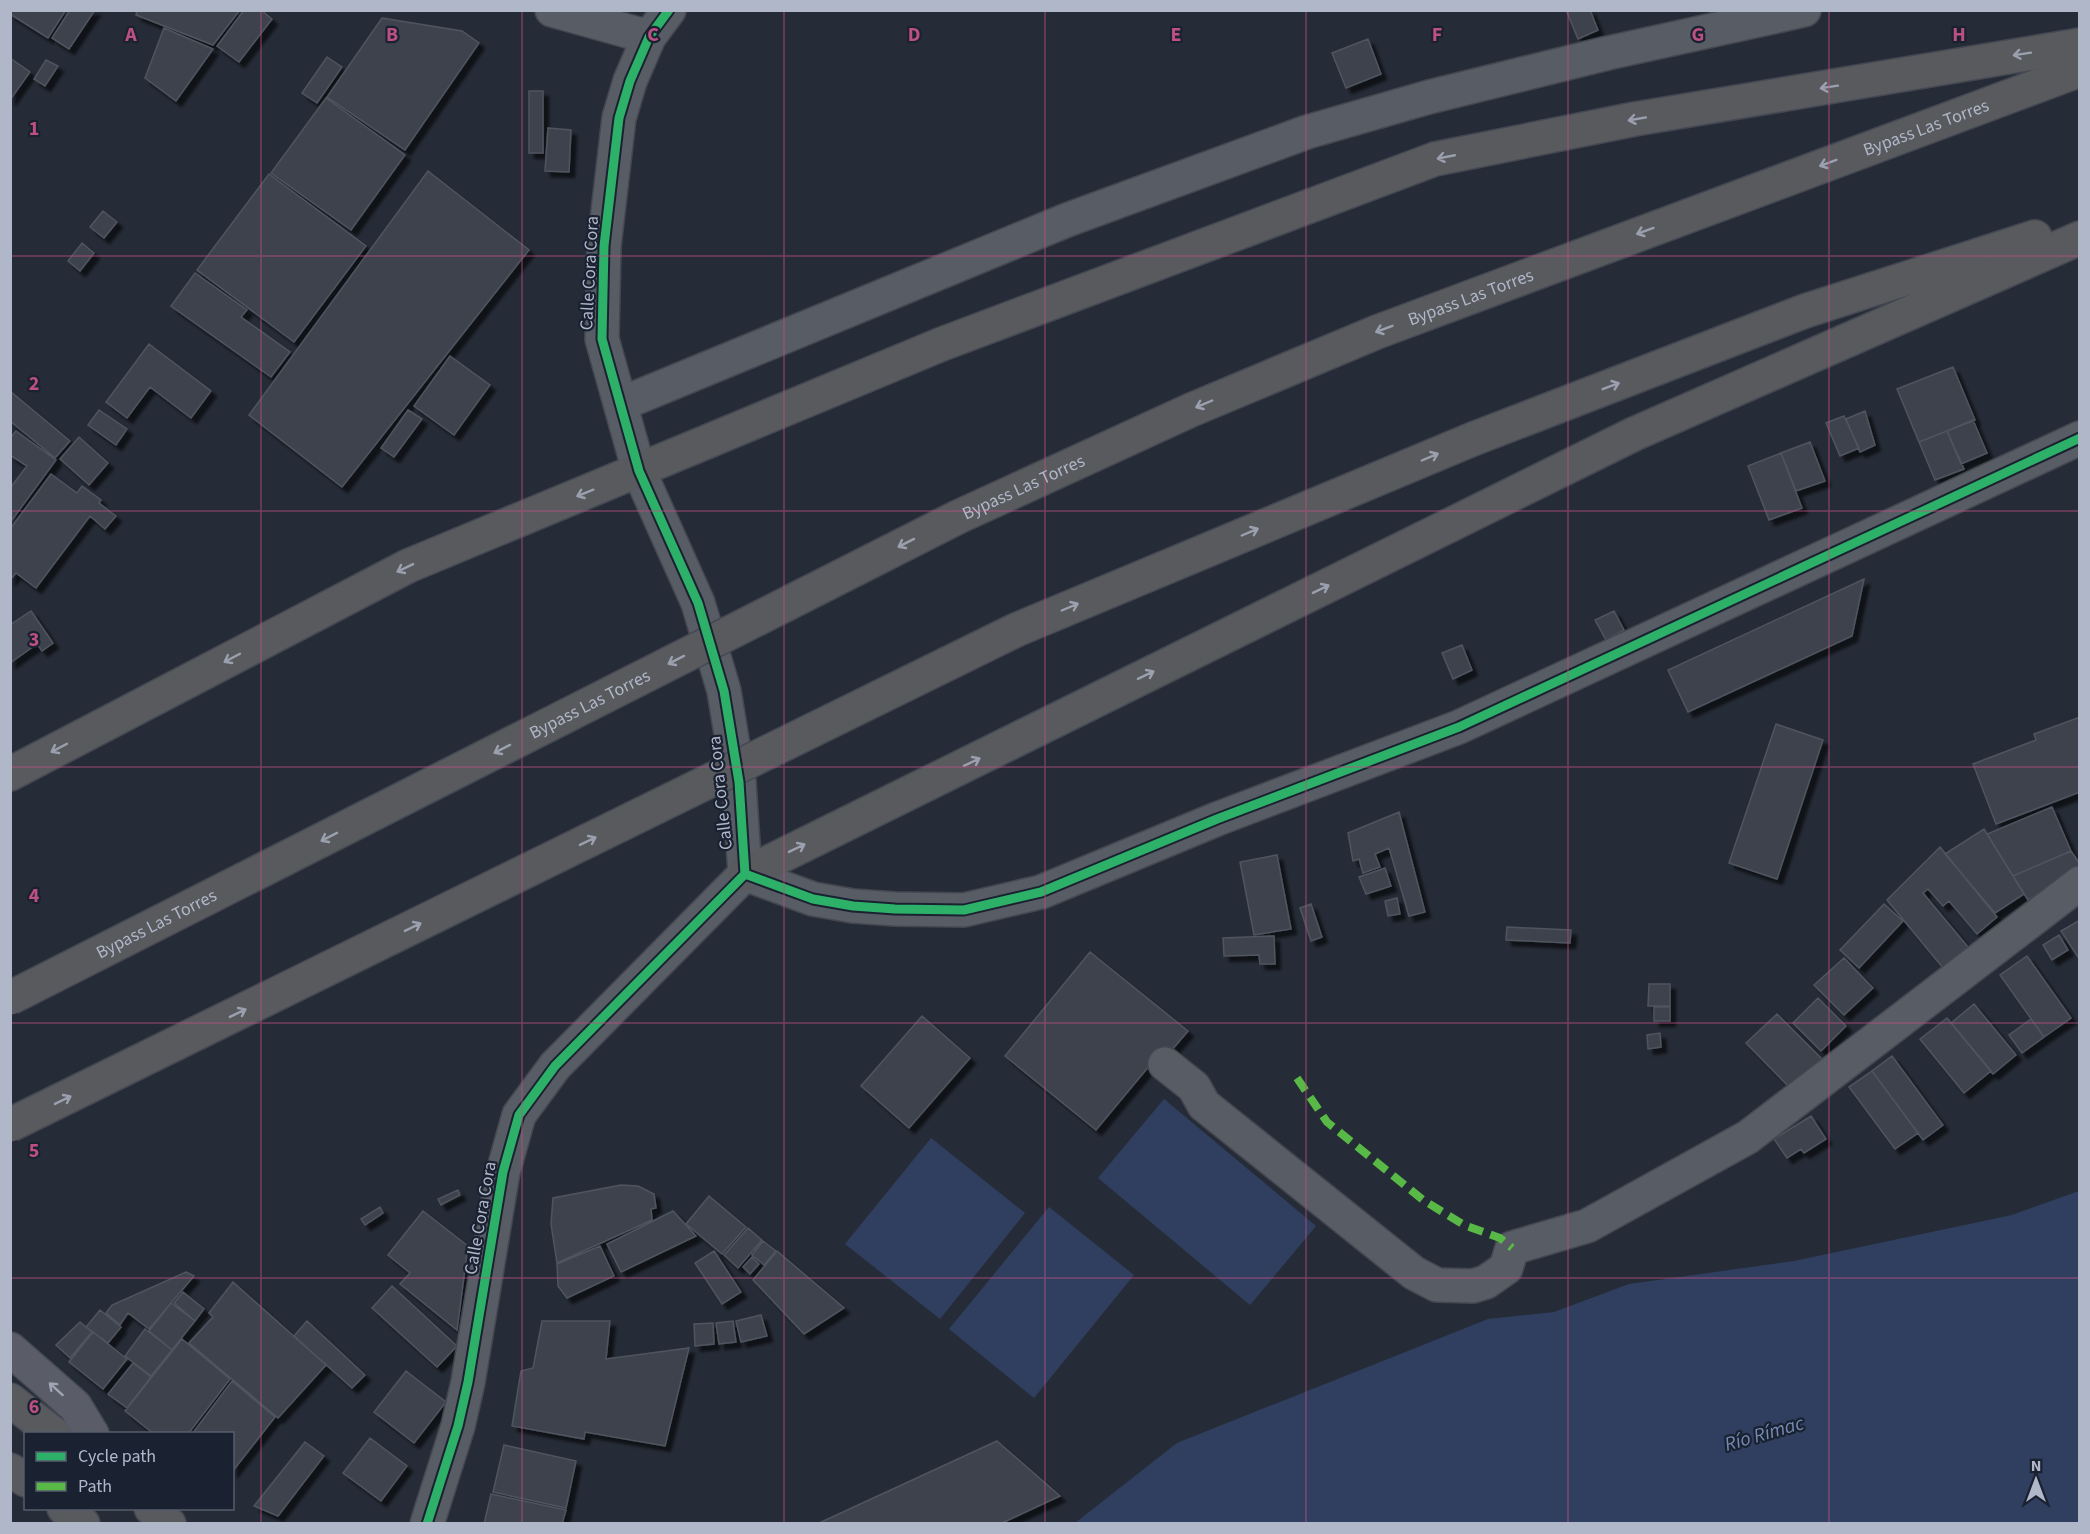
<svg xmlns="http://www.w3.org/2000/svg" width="2090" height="1534" font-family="'Source Sans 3',sans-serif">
<defs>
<filter id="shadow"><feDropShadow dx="5.5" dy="5.5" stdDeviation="1.5" flood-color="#0009"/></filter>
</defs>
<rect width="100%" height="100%" fill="#262c37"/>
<!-- water -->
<path fill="#303f60" d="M1164,1099L1316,1226L1250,1305L1098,1178Z
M931,1138L1025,1213L940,1319L845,1244Z
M2079,1191V1523H1075L1177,1443L1488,1319L1554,1312L1629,1284L1794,1261L2012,1215Z
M1049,1207L1134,1275L1034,1398L949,1329Z"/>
<!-- building -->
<path fill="#3e434d" stroke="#4f545f" stroke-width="1.5" filter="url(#shadow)" d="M10,10H66L48,38L10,14Z
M70,10H95L69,49L52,38Z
M137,10H240L213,45L136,15Z
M244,10H261L272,19L239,62L217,46Z
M1566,10H1590L1598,30L1578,39Z
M382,18L462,31L479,43L405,150L327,97Z
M164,28L213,49L176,101L145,78Z
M1368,39L1381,74L1346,88L1332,53Z
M327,57L342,67L317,103L302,93Z
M10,58L30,72L10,100Z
M46,60L58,66L45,86L34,79Z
M529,91H543V153H529Z
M326,98L405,155L351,230L271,173Z
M548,128L571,130L569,172L545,171Z
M428,171L529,250L342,487L249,415Z
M269,174L366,246L294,342L197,270Z
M103,211L117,222L104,238L90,227Z
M82,243L94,253L80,271L68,261Z
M195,273L247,310L241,317L290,352L271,377L171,306Z
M149,344L211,391L191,418L150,387L127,418L106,402Z
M450,356L490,385L454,435L414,406Z
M1953,367L1975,420L1919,442L1897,389Z
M10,391L70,441L55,458L10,421Z
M99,410L127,429L116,445L88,425Z
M408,410L422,419L394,457L381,448Z
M1865,411L1875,445L1860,452L1846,419Z
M1844,416L1859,448L1840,456L1826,423Z
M1973,420L1987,453L1961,464L1947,431Z
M16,431L56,460L12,520L10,488L27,466L10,455V438Z
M1947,431L1964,469L1935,480L1919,442Z
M79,437L108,463L89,485L60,459Z
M1810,442L1825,481L1796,491L1781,453Z
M1781,453L1802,508L1769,520L1748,466Z
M51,474L77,493L82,486L101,500L99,503L116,516L105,529L90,516L36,588L16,573L10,580V529Z
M1864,579L1852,636L1688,712L1668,670Z
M31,611L53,643L42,651L37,644L10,663V625Z
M1614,611L1624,630L1606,640L1595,620Z
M1462,645L1472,670L1453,679L1442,653Z
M2080,717V792L1996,824L1973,764L2036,740L2034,734Z
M1776,724L1823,740L1777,879L1729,863Z
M2052,807L2071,851L2013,876L1987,834Z
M1399,812L1425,912L1409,916L1389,848L1375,854L1380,867L1363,873L1359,859L1353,861L1348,833Z
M1984,829L2024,894L1995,913L1945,854Z
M1940,847L1997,917L1977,934L1949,901L1943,906L1928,889L1923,893L1968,947L1943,968L1887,900Z
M2071,851L2080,864V869L2028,900L2013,876Z
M1277,855L1291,929L1254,935L1240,862Z
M1385,868L1391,886L1366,894L1359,877Z
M1397,898L1400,914L1388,916L1385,901Z
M1311,904L1322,937L1311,941L1300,908Z
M1884,904L1903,921L1859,968L1840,950Z
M2080,920V960L2061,931Z
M1507,927L1571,930L1570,943L1506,940Z
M2059,935L2068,950L2052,960L2043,945Z
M1274,936L1275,964H1260L1259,955L1224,956L1223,938Z
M1090,952L1188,1031L1171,1051L1165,1047L1096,1130L1005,1056Z
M2027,956L2071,1018L2044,1037L2000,975Z
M1844,958L1873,988L1844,1015L1814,985Z
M1649,984H1670V1006H1648Z
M1818,998L1846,1026L1821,1051L1793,1023Z
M1974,1004L2016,1055L1993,1074L1951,1023Z
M1654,1007H1670V1021H1654Z
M1777,1014L1822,1059L1791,1089L1746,1043Z
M922,1016L970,1058L909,1128L861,1086Z
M1947,1018L1991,1071L1964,1093L1920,1039Z
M2031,1019L2044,1037L2022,1053L2009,1035Z
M1660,1033L1661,1047L1648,1049L1647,1035Z
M1892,1056L1943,1125L1923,1140L1872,1071Z
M1872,1071L1918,1133L1895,1149L1849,1087Z
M1811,1116L1826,1139L1804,1153L1801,1149L1787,1158L1774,1139Z
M621,1185L638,1186L654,1194L656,1208L651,1209L652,1220L557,1263L551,1224L553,1198Z
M458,1190L460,1195L441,1205L438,1199Z
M709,1196L746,1227L722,1254L686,1224Z
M380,1207L383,1213L365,1225L361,1219Z
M423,1211L468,1246L457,1330L400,1284L410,1273L388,1255Z
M673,1211L696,1236L621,1272L607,1244Z
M748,1228L762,1240L738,1268L724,1255Z
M763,1241L776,1251L764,1265L752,1255Z
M600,1246L614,1276L567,1298L558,1286L557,1264Z
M714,1251L741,1292L722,1304L695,1263Z
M777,1251L844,1308L804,1334L753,1280Z
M752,1257L759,1264L750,1274L743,1267Z
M186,1272L194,1276L149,1329L128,1313L120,1325L106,1313L112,1305Z
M233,1282L326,1365L278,1418L189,1343L213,1317L209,1313Z
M392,1286L457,1346L437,1367L372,1308Z
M183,1292L204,1309L195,1321L174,1303Z
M171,1303L195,1321L172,1350L149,1331Z
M100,1310L121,1327L108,1343L86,1327Z
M761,1315L767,1336L741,1342L736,1321Z
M307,1321L365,1375L352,1388L294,1336Z
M542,1321H610L606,1359L689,1348L665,1446L585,1432L584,1439L512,1426L521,1371L533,1368Z
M733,1321L736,1342L719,1344L716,1323Z
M80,1322L92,1332L70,1358L56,1345Z
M713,1323L714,1344L695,1346L694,1324Z
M145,1329L172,1350L151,1376L125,1356Z
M93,1332L127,1359L103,1389L69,1362Z
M182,1339L230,1379L188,1434H154L125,1411Z
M133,1363L151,1377L127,1408L108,1394Z
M406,1371L446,1402L414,1443L374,1412Z
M232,1381L275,1417L232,1472V1434H192Z
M370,1438L407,1466L381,1501L343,1473Z
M997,1441L1060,1496L1000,1524H817Z
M305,1442L324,1456L278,1516L254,1506Z
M504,1445L576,1461L566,1508L493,1492Z
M491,1494L566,1510L562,1524H484Z"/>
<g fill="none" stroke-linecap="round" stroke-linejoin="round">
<defs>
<path id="minor" d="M552,10L649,37
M621,404L1067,220L1307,132L1429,97L1608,53L1804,10
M745,874L813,899L853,906L895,909L964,910L1041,892L1217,819L1459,727L2080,438
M1165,1064L1194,1087L1204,1105L1414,1273L1437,1285L1473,1286L1486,1282L1506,1268L1512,1248L1587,1226L1748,1137L2080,883
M427,1524L458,1426L468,1382L503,1172L519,1115L555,1066L745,874L739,782L724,691L698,603L639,471L602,339L604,246L619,118L630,81L649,37L669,10"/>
<path id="major" d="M10,1349L75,1406L92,1434"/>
<g id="highway">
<path id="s1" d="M958,517L1191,410L1377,332L2080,70"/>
<path d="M1016,630L1473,439L1805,311L2035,237"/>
<path d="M10,774L408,566L942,344L1435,159L1635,119L2080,45"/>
<path d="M745,874L1634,434L2080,238"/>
<path d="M10,1400L54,1434"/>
<path d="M10,1470L26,1480"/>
<path d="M64,1508L83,1524"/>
<path d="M151,1508L169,1524"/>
</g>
</defs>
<!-- minor casing -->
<use href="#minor" stroke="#444750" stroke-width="36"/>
<!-- major casing -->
<use href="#major" stroke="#444953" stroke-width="36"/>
<!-- highway casing -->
<use href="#highway" stroke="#444852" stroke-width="36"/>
<!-- minor -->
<use href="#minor" stroke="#585c64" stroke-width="33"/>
<!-- major -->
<use href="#major" stroke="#5a5d67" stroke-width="33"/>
<!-- highway -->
<use href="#highway" stroke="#585a5e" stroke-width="33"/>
<defs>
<g id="highway-bridge">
<path id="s2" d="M10,998L958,517"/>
<path d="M10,1125L1016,630"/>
</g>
</defs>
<!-- highway-bridge casing -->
<use href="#highway-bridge" stroke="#444852" stroke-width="36" stroke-linecap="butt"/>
<!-- highway-bridge -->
<use href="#highway-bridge" stroke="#585a5e" stroke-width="33"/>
<!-- quiet -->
<path stroke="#58b947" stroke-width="8" stroke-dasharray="15 8" stroke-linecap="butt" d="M1297,1078L1327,1122L1423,1200L1464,1225L1500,1238L1512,1248"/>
<defs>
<path id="cycleway" d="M745,874L813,899L853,906L895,909L964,910L1041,892L1217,819L1459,727L2080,438
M427,1524L458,1426L468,1382L503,1172L519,1115L555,1066L745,874L739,782L724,691L698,603L639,471L602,339L604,246L619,118L630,81L649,37L669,10"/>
</defs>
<!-- cycleway casing -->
<use href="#cycleway" stroke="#1a2232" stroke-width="13"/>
<!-- cycleway -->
<use href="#cycleway" stroke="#2db169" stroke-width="9"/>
</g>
<!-- one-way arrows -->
<defs><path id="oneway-shaft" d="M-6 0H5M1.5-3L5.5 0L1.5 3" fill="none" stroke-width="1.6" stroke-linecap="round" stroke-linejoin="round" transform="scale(1.5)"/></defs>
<g stroke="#9aa0ae">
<use href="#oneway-shaft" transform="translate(2022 54) rotate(171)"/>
<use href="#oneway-shaft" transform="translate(1829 87) rotate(171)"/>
<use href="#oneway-shaft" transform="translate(1637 119) rotate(170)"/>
<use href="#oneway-shaft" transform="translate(1446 157) rotate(169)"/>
<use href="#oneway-shaft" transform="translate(1828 163) rotate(160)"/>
<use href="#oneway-shaft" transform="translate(1645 231) rotate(160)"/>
<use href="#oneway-shaft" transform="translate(1384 329) rotate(159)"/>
<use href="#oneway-shaft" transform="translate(1611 386) rotate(-21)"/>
<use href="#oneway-shaft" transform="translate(1204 404) rotate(157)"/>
<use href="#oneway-shaft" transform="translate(1430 457) rotate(-23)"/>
<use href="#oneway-shaft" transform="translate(585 493) rotate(158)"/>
<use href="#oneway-shaft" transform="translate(1250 532) rotate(-23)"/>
<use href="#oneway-shaft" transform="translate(906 543) rotate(153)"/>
<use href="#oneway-shaft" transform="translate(405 568) rotate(154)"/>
<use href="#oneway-shaft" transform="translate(1321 589) rotate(-26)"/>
<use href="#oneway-shaft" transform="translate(1070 607) rotate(-23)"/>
<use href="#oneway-shaft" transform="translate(232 658) rotate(152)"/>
<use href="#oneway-shaft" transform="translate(676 660) rotate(153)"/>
<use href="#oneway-shaft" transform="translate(1146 675) rotate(-26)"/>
<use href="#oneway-shaft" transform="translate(59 748) rotate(152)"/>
<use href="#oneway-shaft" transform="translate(502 749) rotate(153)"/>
<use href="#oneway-shaft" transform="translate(972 762) rotate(-26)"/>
<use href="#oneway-shaft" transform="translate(329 837) rotate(153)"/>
<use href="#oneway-shaft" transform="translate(588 841) rotate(-26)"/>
<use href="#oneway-shaft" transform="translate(797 848) rotate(-26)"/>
<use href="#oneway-shaft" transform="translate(413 927) rotate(-26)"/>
<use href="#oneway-shaft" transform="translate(238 1013) rotate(-26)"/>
<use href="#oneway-shaft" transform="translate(63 1100) rotate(-26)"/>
</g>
<use stroke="#9fa5b5" href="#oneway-shaft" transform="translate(56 1389) rotate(-138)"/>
<!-- grid -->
<path fill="none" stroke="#bc5082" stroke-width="1.5" stroke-opacity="0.55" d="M261,10V1524M522,10V1524M784,10V1524M1045,10V1524M1306,10V1524M1568,10V1524M1829,10V1524M10,256H2080M10,511H2080M10,767H2080M10,1023H2080M10,1278H2080"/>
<g text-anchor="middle" stroke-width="4.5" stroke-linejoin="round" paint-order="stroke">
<!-- street labels -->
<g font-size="18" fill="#b0b7c9" stroke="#1a2232">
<text dy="6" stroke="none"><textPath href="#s1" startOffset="1044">Bypass Las Torres</textPath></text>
<text transform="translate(589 273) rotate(-87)" y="6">Calle Cora Cora</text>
<text dy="6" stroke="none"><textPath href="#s1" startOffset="558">Bypass Las Torres</textPath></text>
<text dy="6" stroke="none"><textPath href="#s1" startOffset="72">Bypass Las Torres</textPath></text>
<text dy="6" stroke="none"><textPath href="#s2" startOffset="650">Bypass Las Torres</textPath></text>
<text transform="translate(720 793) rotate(-96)" y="6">Calle Cora Cora</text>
<text dy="6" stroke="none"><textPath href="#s2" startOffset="164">Bypass Las Torres</textPath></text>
<text transform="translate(480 1218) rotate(-80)" y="6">Calle Cora Cora</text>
</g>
<!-- water labels -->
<g font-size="20" font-style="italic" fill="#758ab3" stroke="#1a2232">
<text transform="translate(1764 1433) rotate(-16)" y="7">Río Rímac</text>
</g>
</g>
<g font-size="20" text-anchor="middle" font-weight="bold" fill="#bc5082" stroke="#1a2232" stroke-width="4.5" stroke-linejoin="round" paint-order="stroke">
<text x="131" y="41">A</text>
<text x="392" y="41">B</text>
<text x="653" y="41">C</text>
<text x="914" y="41">D</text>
<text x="1176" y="41">E</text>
<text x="1437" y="41">F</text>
<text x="1698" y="41">G</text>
<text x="1959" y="41">H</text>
<text x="34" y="135">1</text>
<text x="34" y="390">2</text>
<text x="34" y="646">3</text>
<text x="34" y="902">4</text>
<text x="34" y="1157">5</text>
<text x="34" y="1413">6</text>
</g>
<!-- border -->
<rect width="2090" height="1534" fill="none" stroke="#b0b7c9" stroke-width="24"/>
<!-- legend -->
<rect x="24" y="1432" width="210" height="78" fill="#1a2232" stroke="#565e6e" stroke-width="1.5"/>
<rect x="36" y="1452" width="30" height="9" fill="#2db169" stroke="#565e6e" stroke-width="1.5"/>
<text x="78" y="1462" font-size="18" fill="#b0b7c9">Cycle path</text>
<rect x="36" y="1482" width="30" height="9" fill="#58b947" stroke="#565e6e" stroke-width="1.5"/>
<text x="78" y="1492" font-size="18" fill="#b0b7c9">Path</text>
<!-- north arrow -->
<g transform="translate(2036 1480)" stroke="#1a2232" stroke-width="4.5" paint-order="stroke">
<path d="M0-4.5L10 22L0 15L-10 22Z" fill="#b0b7c9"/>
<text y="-9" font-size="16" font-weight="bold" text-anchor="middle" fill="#b0b7c9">N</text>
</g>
</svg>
